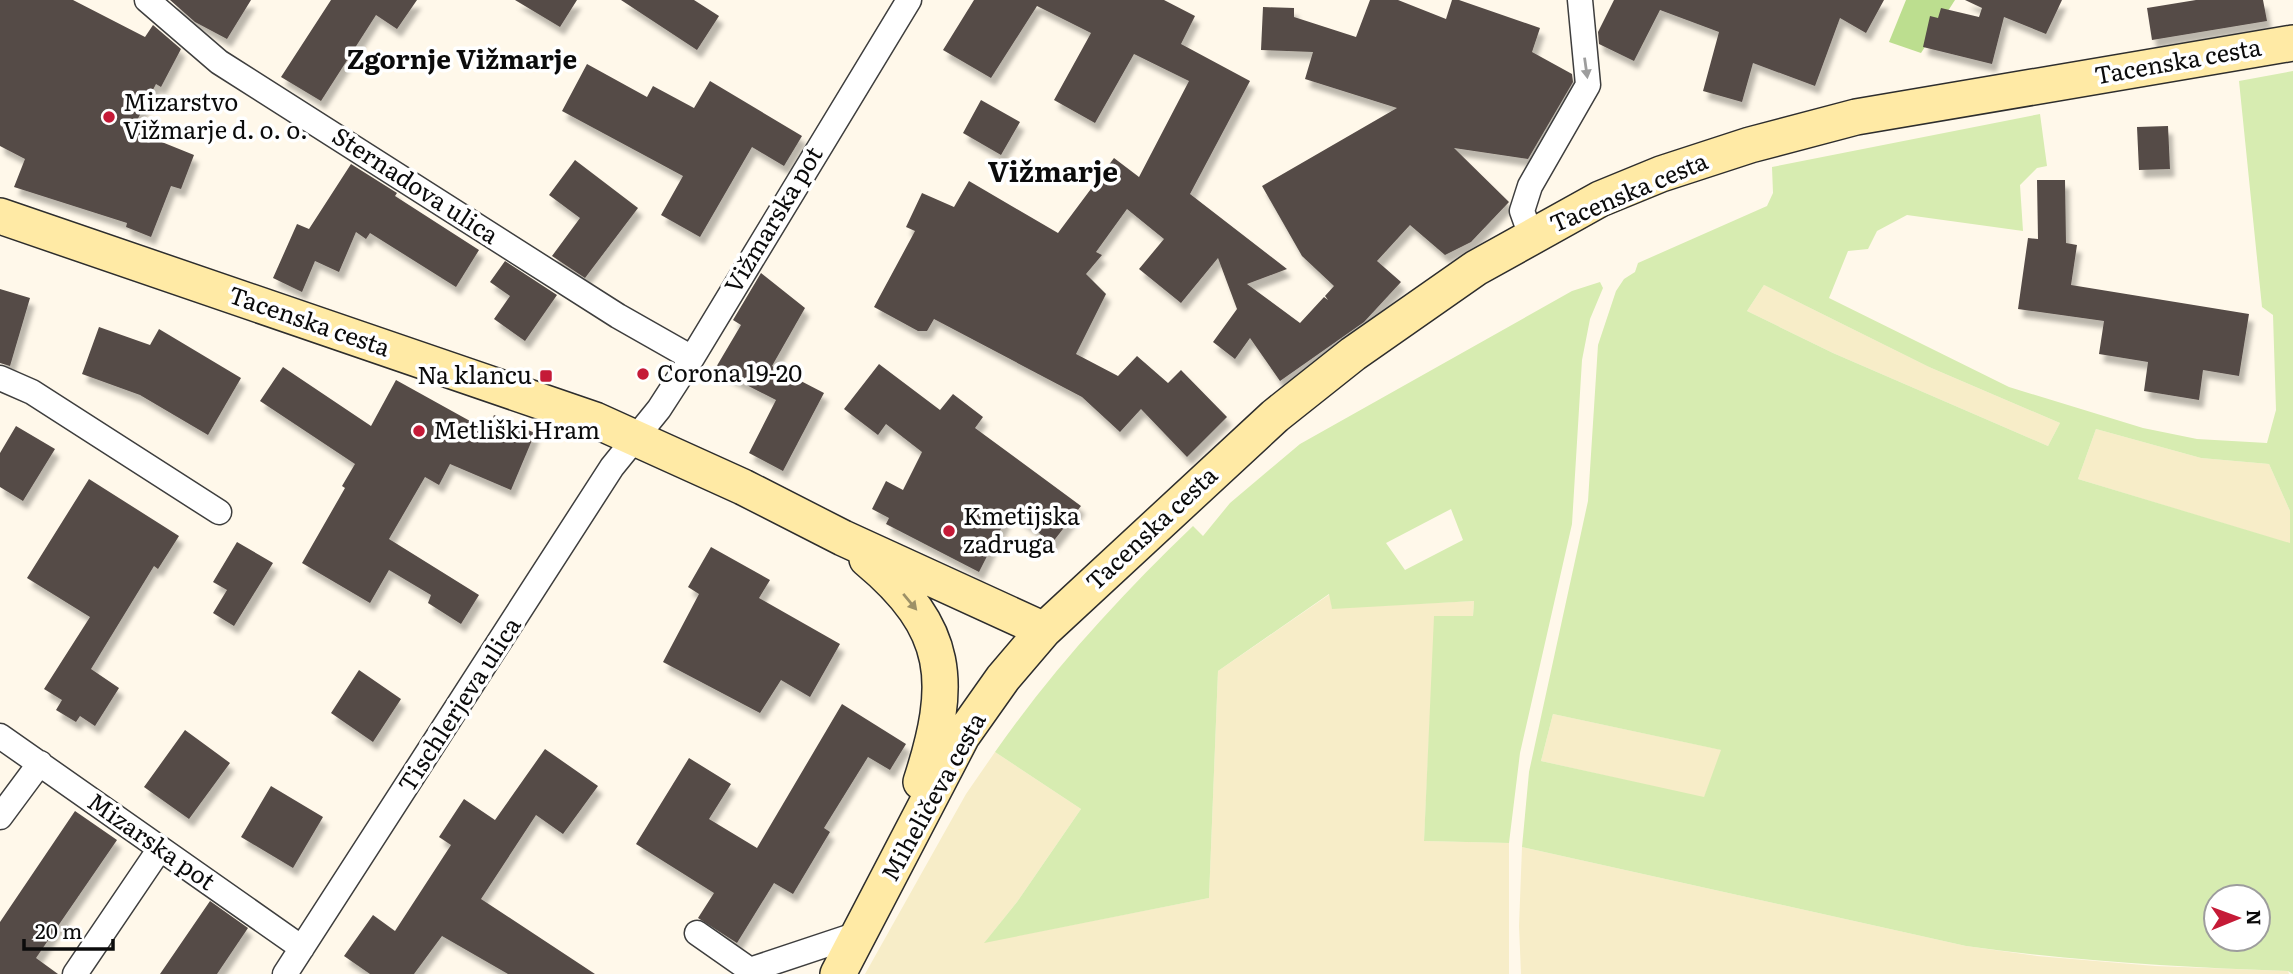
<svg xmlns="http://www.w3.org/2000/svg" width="2293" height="974" font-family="Literata,serif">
<defs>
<filter id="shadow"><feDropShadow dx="4.5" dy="8" stdDeviation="2" flood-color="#0004"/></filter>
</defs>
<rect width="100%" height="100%" fill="#fff8ea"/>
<!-- farmland -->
<path fill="#f7edc8" d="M1764,285L1929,367L2060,423L2048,446L1833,353L1747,311Z
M2096,429L2201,458L2269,464L2290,511L2291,544L2078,479Z
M1330,594L1332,608L1474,601L1473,616H1435L1424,841L1509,843V974H865L966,794L995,752L1081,809L1017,902L985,942L1209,898L1218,671Z
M1553,714L1722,750L1704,798L1541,761Z
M1522,847L1966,946L2037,956L2155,966L2288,971L2289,974H1521L1519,926Z"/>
<!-- green -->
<path fill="#d7ecb1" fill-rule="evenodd" d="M2293,71V974L2288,971C2180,967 2073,961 1966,946L1522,847L1529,772L1588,501L1598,345L1616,291L1624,279L1635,272L1638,263L1767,206L1773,193L1772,167L2040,114L2047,166L2037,168L2020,185L2023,231L1907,215L1877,231L1868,249L1848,251L1829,298L2009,387L2143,428L2197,439L2267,443L2276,410L2273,315L2262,307L2239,81ZM1764,285L1929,367L2060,423L2048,446L1833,353L1747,311ZM2096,429L2201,458L2269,464L2290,511V543L2078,479ZM1553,714L1721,750L1704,797L1541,761ZM2216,897H2258V939H2216Z
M1600,282L1603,288L1590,319L1582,360L1572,524L1520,753L1509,843L1424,841L1434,616H1473L1474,601L1332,609L1329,594L1218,671L1209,898L984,943L1017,902L1081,809L995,752C1053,669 1120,596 1193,526L1203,536L1230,503L1300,444L1572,291ZM1451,509L1463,540L1405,570L1386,543Z"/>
<!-- forest -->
<path fill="#bcde8f" d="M1906,0H1955L1921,53L1889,42Z"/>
<!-- building -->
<path fill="#554b47" filter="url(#shadow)" d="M0,0H73L145,37L153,25L181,49L161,87L156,84L132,130L194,155L181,189L171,186L151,237L126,227L127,223L14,187L25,159L0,146Z
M170,0H251L227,39L195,22Z
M331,0H417L397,29L376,15L321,101L281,77Z
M515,0H577L560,27Z
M621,0H694L719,16L697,50Z
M974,0H1164L1195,16L1181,44L1250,81L1190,194L1287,269L1247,284L1300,323L1324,297L1328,300L1325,296L1334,286L1302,256L1262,186L1397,108L1305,79L1313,52L1261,50L1263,7L1294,8V17L1356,37L1370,0H1398L1446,19L1452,0H1459L1540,28L1532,52L1572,74L1573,82L1528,159L1454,148L1509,202L1471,242L1445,255L1410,225L1377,261L1401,282L1364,322L1280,381L1250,338L1235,359L1213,342L1237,309L1218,258L1181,303L1139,269L1164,239L1127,209L1096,252L1102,255L1086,274L1106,294L1076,354L1118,376L1137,356L1168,383L1181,370L1227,417L1187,457L1141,409L1120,432L1082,397L934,319L927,331H918L874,307L915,231L906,227L922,193L954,207L969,181L1058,233L1114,158L1139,177L1189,81L1134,54L1095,123L1054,100L1091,33L1037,6L991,78L943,50Z
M1614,0H1884L1866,33L1840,18L1815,86L1753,63L1742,102L1703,91L1719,32L1660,10L1634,61L1599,44L1598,32Z
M1965,0H2062L2046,34L2004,17L1992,64L1923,47L1930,16L1938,18L1941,8L1979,17L1982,8Z
M2196,0H2263L2267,21L2152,40L2147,8Z
M587,64L647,97L653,86L694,108L710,81L802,136L784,166L752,147L700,237L661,215L683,176L562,111Z
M981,100L1020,122L1001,155L963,133Z
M2168,126L2170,169L2139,170L2137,127Z
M575,160L638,208L585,278L552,256L580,218L549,195Z
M351,164L397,193L395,196L479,250L456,287L370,233L366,239L356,232L339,272L315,261L302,292L273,278L297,224L309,229Z
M2037,180H2065L2066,243L2077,245L2071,285L2249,314L2239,376L2203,370L2199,400L2144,391L2148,362L2099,354L2104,321L2018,309L2028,238L2038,239Z
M505,261L557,295L525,341L494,319L510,296L490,282Z
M761,273L805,308L772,366L824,393L783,471L749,453L776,400L715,369L741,325L733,320Z
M0,289L30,298L10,366L0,363Z
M99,327L150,345L159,329L241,378L208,435L140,395L82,374Z
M879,364L940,410L953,394L983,417L975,428L1081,506L1052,543L1010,511L979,572L886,524L889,518L872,509L886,481L903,490L922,452L886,424L878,435L844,409Z
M283,367L371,426L396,380L488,431L494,415L535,433L511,490L450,464L439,485L425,477L389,539L479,595L461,624L428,603L431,595L389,570L370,603L302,563L345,488L342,486L355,464L260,401Z
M16,426L55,449L23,501L0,487V453Z
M89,479L179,536L158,569L154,566L91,669L119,688L95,726L80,716L76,722L56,710L62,700L44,689L90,617L27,578Z
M237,542L273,563L234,626L213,613L227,590L213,582Z
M711,547L770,580L759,598L840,644L810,697L781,680L760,713L663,662L699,594L688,587Z
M359,670L401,699L373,742L331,713Z
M842,704L906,744L890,770L868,757L824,828L830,832L793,894L774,883L737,943L698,918L714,893L636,844L689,758L731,784L709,819L757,848Z
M185,730L230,763L189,819L144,787Z
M545,749L598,786L563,834L536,815L481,899L595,974H508L442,936L414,974H370L344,956L373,915L395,931L451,845L439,837L464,799L495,820Z
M271,786L323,817L293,868L241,837Z
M75,811L117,840L36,958L58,974H0V922Z
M210,901L248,928L217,974H160Z"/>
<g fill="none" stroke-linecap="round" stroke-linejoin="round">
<defs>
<path id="street" d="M147,0L219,62L618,316L692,358
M1531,236L1522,211L1530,186L1588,85L1580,0
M0,378L32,392L219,512
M0,736L302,948
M0,817L40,763
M697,933L750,970
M75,974L159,850
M285,974L612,467L659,409L692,358L909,0
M747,974L750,970L858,934"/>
<path id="secondary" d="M0,216L595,420L743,487L843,538L1044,630
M867,559C951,629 953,683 921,782
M838,974L962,736L1003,678L1044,630L1275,416L1353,354L1476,268L1600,199L1661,174L1750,145L1856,117L2293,43"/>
</defs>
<!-- street casing -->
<use href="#street" stroke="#3e3e3e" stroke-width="27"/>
<!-- secondary casing -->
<use href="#secondary" stroke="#2d2d2d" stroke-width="38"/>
<!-- street -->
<use href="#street" stroke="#fff" stroke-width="24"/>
<!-- secondary -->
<use href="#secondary" stroke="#ffeaa5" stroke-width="35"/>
</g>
<!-- one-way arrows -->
<defs><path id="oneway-solid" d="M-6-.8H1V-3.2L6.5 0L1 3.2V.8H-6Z" transform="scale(1.75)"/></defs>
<use fill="#9d9d9d" href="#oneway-solid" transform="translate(1586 68) rotate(82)"/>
<use fill="#9d9167" href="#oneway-solid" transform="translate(910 602) rotate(50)"/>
<!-- markers -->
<g fill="#c51a37" stroke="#fff" stroke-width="2.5">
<circle cx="109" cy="117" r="7"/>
<circle cx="643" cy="374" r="7"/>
<rect x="539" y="369" width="14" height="14" rx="3.5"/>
<circle cx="419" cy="431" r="7"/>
<circle cx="949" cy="531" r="7"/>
</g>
<g text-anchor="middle" stroke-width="7" stroke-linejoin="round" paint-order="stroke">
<!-- street labels -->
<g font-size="24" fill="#0b0b0b" stroke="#fff">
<text transform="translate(2178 62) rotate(-10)" y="8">Tacenska cesta</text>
<text transform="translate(415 186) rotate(33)" y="8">Sternadova ulica</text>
<text transform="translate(1629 193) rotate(-23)" y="8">Tacenska cesta</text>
<text transform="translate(774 220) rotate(-59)" y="8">Vižmarska pot</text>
<text transform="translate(309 322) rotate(19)" y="8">Tacenska cesta</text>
<text transform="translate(1152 529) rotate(-43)" y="8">Tacenska cesta</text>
<text transform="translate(460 705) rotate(-57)" y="8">Tischlerjeva ulica</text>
<text transform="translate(934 797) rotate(-61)" y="8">Miheličeva cesta</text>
<text transform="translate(151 842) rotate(35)" y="8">Mizarska pot</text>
</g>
<!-- poi labels -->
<g font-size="24" fill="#0b0b0b" stroke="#fff" text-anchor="start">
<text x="123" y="111">Mizarstvo<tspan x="123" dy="28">Vižmarje d. o. o.</tspan></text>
<text x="657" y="382">Corona 19-20</text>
<text x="532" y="384" text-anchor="end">Na klancu</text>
<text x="433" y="439">Metliški Hram</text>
<text x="963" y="525">Kmetijska<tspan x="963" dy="28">zadruga</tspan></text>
</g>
<!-- neighbourhood labels -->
<g font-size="26" font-weight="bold" fill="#0b0b0b" stroke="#fff">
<text x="462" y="69">Zgornje Vižmarje</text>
</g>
<!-- quarter labels -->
<g font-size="28" font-weight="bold" fill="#0b0b0b" stroke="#fff">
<text x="1053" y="182">Vižmarje</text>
</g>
</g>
<!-- north arrow -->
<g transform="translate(2237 918) rotate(89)"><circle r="33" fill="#ffffff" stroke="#9d9d9d" stroke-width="2"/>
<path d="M0-5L12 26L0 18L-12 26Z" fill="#c51a37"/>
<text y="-10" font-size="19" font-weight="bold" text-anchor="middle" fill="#0b0b0b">N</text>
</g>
<!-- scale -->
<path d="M24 939v10h89v-10" fill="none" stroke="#0b0b0b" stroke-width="3.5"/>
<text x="35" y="939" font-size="21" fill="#0b0b0b" stroke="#ffffff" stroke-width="5" paint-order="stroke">20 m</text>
</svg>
